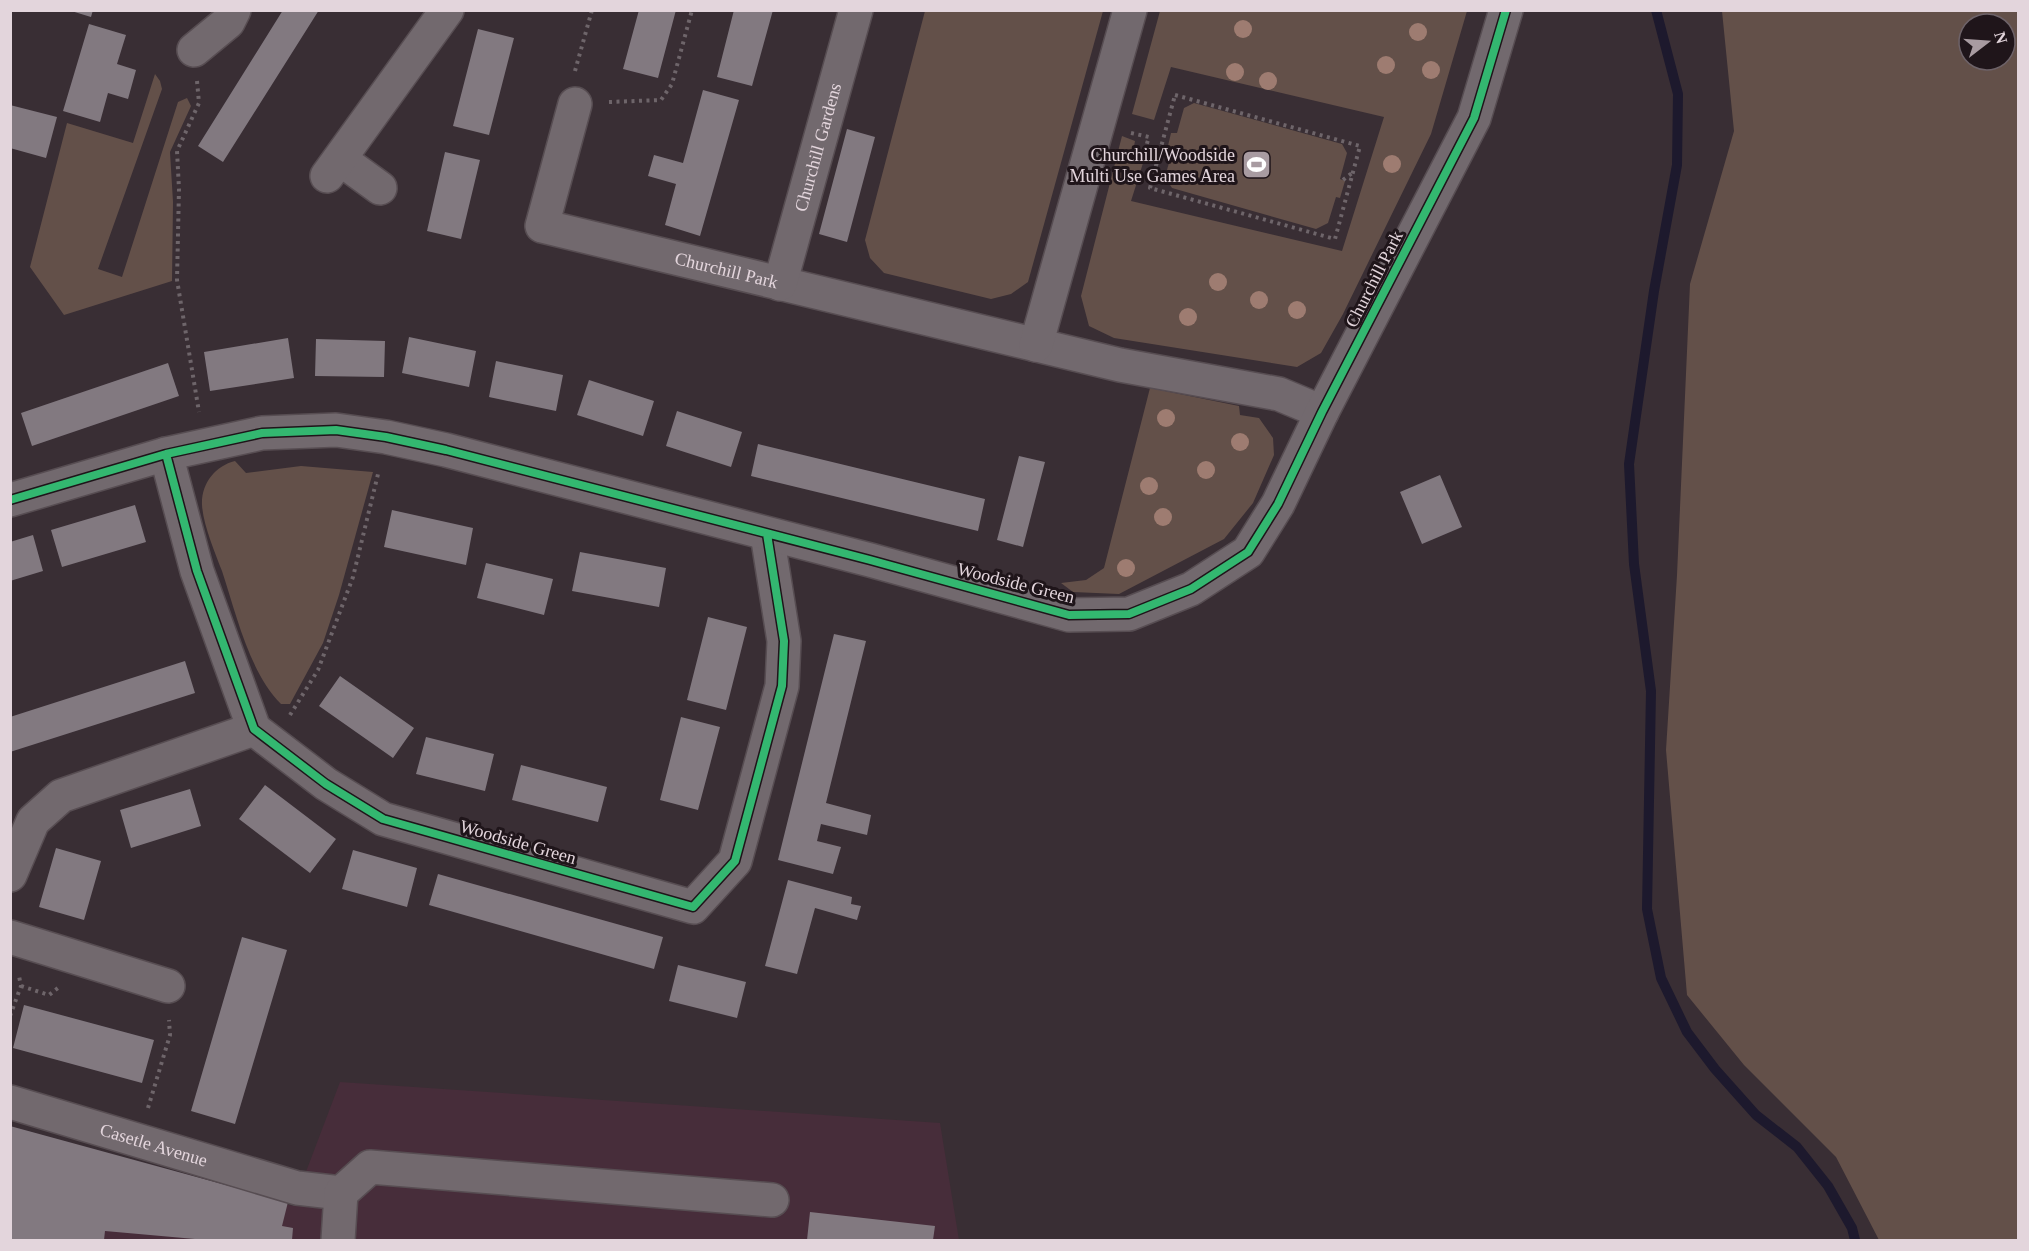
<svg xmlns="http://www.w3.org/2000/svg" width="2029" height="1251" font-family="Georgia,serif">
<rect width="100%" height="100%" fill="#392e34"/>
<!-- built -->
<path fill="#472d3a" d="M340,1082L940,1123L959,1240H11L10,1128L293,1206Z"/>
<!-- green -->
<path fill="#635049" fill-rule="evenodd" d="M925,11H1103L1028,282L1011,294L991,299L884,273L870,258L865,240Z
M1160,11H1467L1431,134L1343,314L1321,353L1297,367L1114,338L1089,326L1081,296L1122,136L1135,141L1132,157L1144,160L1131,201L1342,251L1384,117L1171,67L1154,120L1132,114Z
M1722,11H2018V1240H1879L1836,1157L1744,1065L1687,995L1666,750L1677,575L1690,284L1734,131ZM1969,24H2005V60H1969Z
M155,74L160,81L162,89L98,269L122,277L178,102L187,98L191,106L170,152L173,202L172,281L64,315L30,267L67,123L133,143Z
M1194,103L1342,144L1347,153L1340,179L1345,181L1340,198L1336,197L1328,223L1316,229L1172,188L1165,177L1172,152L1167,150L1171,133H1177L1184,108Z
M1150,388L1239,406L1240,415L1259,418L1273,438L1274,455L1253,503L1224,539L1119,594L1073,592L1061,583L1086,580L1104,568Z
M235,461L246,473L301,466L373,472L339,595L323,643L290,704H281C249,672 236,613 222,571C215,553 203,524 202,505C201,484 215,466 235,461Z"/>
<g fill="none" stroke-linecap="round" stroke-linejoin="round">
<!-- stream -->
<path stroke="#1d192d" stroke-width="10" d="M1656,10L1678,94L1677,165L1654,291L1629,464L1634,564L1651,691L1647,909L1661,978L1687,1032L1715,1069L1756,1115L1797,1147L1828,1186L1852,1228L1855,1240"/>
</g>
<!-- building -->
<path fill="#827980" d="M68,10H93L91,17Z
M283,10H319L223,162L198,146Z
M639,10H676L658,78L623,69Z
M734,10H773L752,86L717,77Z
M89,24L126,35L117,64L136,70L128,99L108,93L100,122L63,111Z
M478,29L514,38L489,135L453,126Z
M703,90L739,100L700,236L665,225L676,184L648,176L654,155L683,163Z
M10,105L57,117L46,158L10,148Z
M847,129L875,137L847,242L819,234Z
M445,152L480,160L461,239L427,231Z
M409,337L476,351L469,387L402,373Z
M288,338L294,378L210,391L204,352Z
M316,339L385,341L384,377L315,376Z
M496,361L563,375L556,411L489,397Z
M168,363L179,396L32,446L21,413Z
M589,380L654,401L643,436L577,415Z
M677,411L742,432L731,467L666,446Z
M758,444L985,499L978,531L751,476Z
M1019,456L1045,462L1023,547L997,540Z
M1440,475L1462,527L1422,544L1400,492Z
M135,505L146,542L62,567L51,530Z
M392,510L473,528L466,565L384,547Z
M33,535L43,571L10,581V542Z
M580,552L666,568L659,607L572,591Z
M486,563L553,579L544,615L477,598Z
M708,617L747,627L726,710L687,700Z
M834,634L866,641L826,803L871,815L867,835L821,824L817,841L841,847L833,874L778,860Z
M185,661L195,693L10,752V717Z
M340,676L414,728L393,758L319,706Z
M681,717L720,727L698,810L660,800Z
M426,737L494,754L485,791L416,774Z
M521,765L607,787L598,822L512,800Z
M265,785L336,839L310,873L239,819Z
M190,789L201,826L131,848L120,810Z
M56,848L101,861L84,920L39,907Z
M353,850L417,868L407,907L342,889Z
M438,874L663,937L654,969L429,905Z
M788,880L852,897L851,904L861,906L857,920L815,908L797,974L765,966Z
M242,937L287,950L235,1124L191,1111Z
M678,965L746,982L737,1018L669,1001Z
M24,1005L154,1040L142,1083L13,1048Z
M10,1126L288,1202L282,1226L293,1228L292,1240H206L105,1231L104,1240H10Z
M810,1212L935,1226L933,1240H807Z"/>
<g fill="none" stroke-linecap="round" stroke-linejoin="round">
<defs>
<g id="minor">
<path d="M194,50L228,22L234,10"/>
<path id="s1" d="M575,104L542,226L1120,365L1279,394L1322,412"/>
<path d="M340,159L380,188"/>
<path d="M327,176L447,10"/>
<path id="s2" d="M780,284L856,10"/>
<path d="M1036,345L1130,10"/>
<path d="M166,454L197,571L254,729L326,784L383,819L693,907L735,861L782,686L784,641L767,534"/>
<path d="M10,500L166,454L262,433L336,430L386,437L446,450L870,560L1069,615L1129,614L1191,589L1248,552L1278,504L1322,412L1474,118L1506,10"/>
<path d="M10,875L33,821L61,796L254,729"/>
<path d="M10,937L168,986"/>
<path id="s3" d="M10,1102L297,1188L341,1193"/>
<path d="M338,1240L341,1193L370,1167L772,1200"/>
</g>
</defs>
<!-- minor casing -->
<use href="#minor" stroke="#574d52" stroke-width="36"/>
<!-- path -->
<path stroke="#6e656a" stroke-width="4" stroke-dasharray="3 4.5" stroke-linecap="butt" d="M575,71L592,10
M197,81L199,103L177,151L179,189L177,280L199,412
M1175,95L1360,146L1335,239L1150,188Z
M609,102L661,100L672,84L692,10
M1131,133L1149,137L1143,156L1158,159L1169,150
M1343,180L1352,173
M290,715L318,670L353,577L379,470
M21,986L49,995L58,988
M10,1016L21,986L19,976
M148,1108L170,1035L169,1020"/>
<!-- minor -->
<use href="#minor" stroke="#72696e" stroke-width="33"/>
<defs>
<path id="cycleway" d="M166,454L197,571L254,729L326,784L383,819L693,907L735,861L782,686L784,641L767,534
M10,500L166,454L262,433L336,430L386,437L446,450L870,560L1069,615L1129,614L1191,589L1248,552L1278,504L1322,412L1474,118L1506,10"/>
</defs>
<!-- cycleway casing -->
<use href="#cycleway" stroke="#1f151a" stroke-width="11"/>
<!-- cycleway -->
<use href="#cycleway" stroke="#33b770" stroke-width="8"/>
</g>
<!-- trees -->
<g fill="#9e7c71">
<circle cx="1243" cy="29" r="9"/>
<circle cx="1418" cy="32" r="9"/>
<circle cx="1386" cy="65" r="9"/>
<circle cx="1431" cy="70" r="9"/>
<circle cx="1235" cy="72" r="9"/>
<circle cx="1268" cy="81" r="9"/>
<circle cx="1392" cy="164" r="9"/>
<circle cx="1218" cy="282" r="9"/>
<circle cx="1259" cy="300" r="9"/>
<circle cx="1297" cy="310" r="9"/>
<circle cx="1188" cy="317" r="9"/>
<circle cx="1166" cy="418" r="9"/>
<circle cx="1240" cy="442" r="9"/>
<circle cx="1206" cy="470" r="9"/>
<circle cx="1149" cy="486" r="9"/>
<circle cx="1163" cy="517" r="9"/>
<circle cx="1126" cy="568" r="9"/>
</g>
<!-- icons -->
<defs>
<symbol id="stadium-square" viewBox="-11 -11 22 22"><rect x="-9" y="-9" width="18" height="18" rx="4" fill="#a89ba1" stroke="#1f151a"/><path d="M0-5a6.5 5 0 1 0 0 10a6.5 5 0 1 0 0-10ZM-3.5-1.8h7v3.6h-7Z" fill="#fff"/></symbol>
</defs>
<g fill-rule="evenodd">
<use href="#stadium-square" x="1240" y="148" width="33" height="33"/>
</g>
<g text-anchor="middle" stroke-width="6" stroke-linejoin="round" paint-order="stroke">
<!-- street labels -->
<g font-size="18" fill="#e3d5dc" stroke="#1f151a">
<text dy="6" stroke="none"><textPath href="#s2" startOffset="142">Churchill Gardens</textPath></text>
<text dy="6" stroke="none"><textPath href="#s1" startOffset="316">Churchill Park</textPath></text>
<text transform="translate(1374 279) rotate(-63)" y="6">Churchill Park</text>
<text transform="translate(1016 583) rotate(14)" y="6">Woodside Green</text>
<text transform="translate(518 842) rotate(16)" y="6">Woodside Green</text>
<text dy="6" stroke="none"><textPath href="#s3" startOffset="150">Casetle Avenue</textPath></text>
</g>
<!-- poi labels -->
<g font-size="18" fill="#e3d5dc" stroke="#1f151a" text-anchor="end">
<text x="1235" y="161">Churchill/Woodside<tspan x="1235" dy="21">Multi Use Games Area</tspan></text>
</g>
</g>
<!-- border -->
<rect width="2029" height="1251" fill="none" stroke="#e3d5dc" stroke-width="24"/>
<!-- north arrow -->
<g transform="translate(1987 42) rotate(73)"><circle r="28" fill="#1f151a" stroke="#6d6268" stroke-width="1.5"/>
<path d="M0-4.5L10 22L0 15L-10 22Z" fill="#a89ba1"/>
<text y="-9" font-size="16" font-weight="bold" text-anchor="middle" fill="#e3d5dc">N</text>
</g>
</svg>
